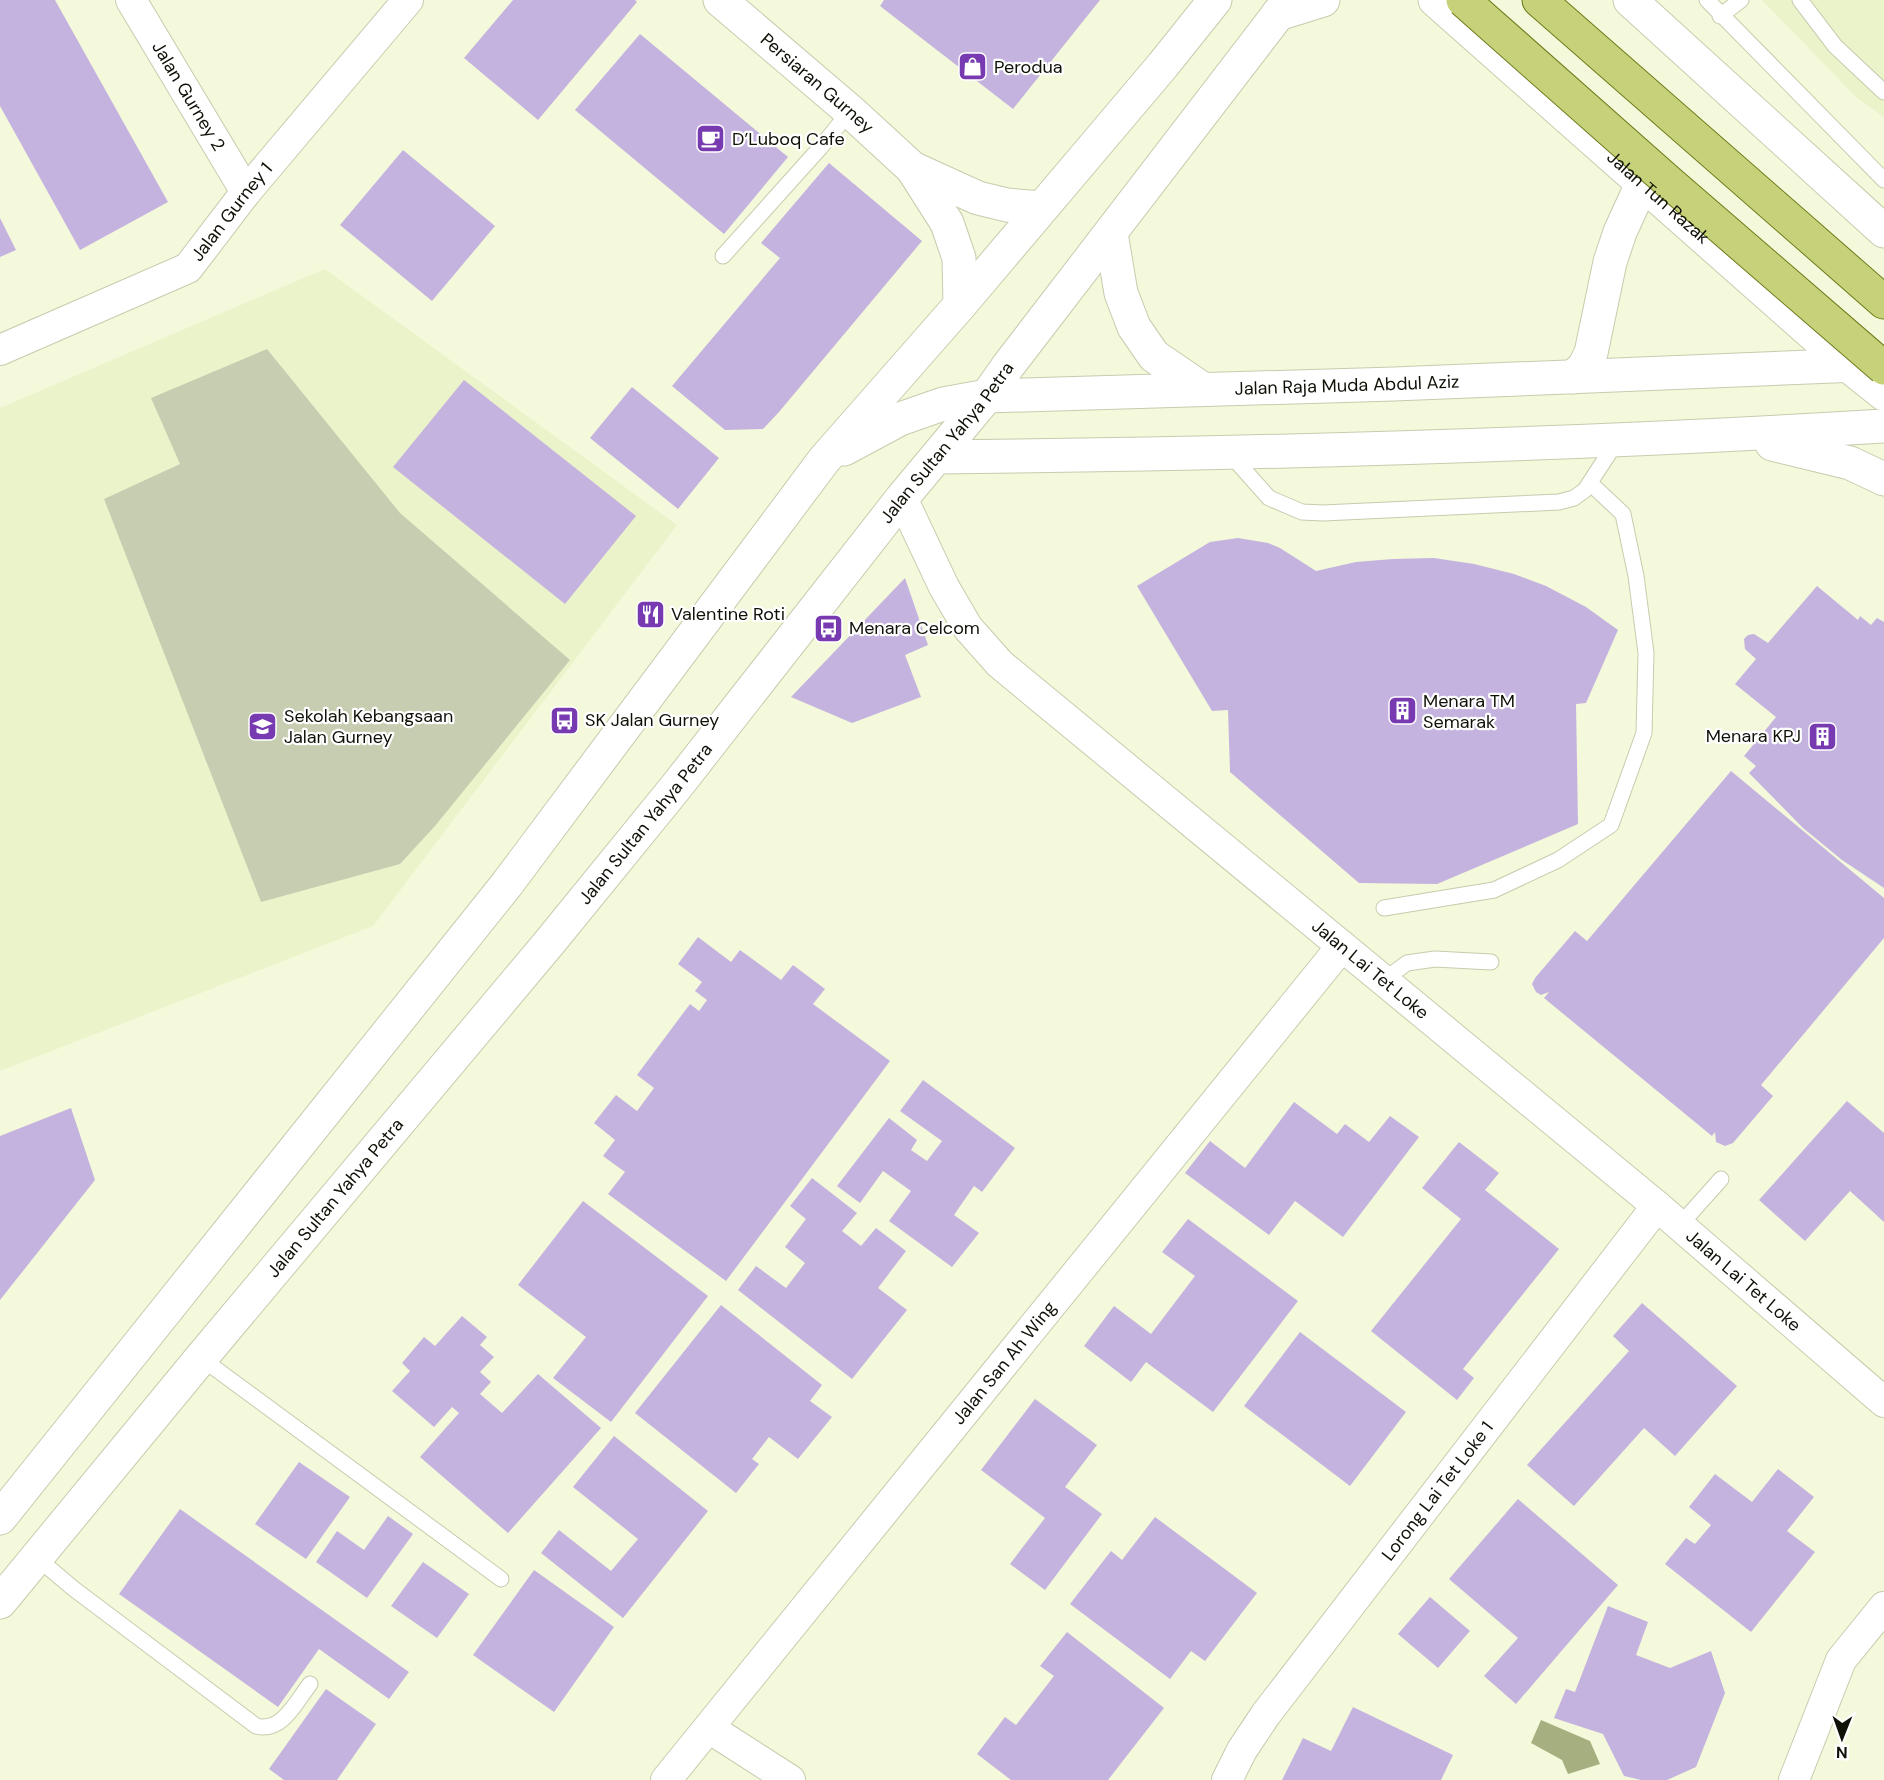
<svg xmlns="http://www.w3.org/2000/svg" width="1884" height="1780" font-family="'DM Sans',sans-serif">
<rect width="100%" height="100%" fill="#f3f9da"/>
<!-- built -->
<path fill="#ebf3cb" d="M1762,0H1884V117L1856,97Z
M325,269L677,525L373,926L0,1071V408Z"/>
<!-- green -->
<path fill="#c7cdb0" d="M267,349L400,513L570,660L435,826L400,864L261,902L104,499L180,464L151,398Z"/>
<!-- water -->
<path fill="#a6af80" d="M1541,1720L1590,1741L1600,1764L1568,1774L1562,1760L1531,1743Z"/>
<!-- building -->
<path fill="#c5b3df" d="M0,0H55L168,202L80,250L0,106Z
M513,0H635L637,2L538,120L464,58Z
M884,0H1100L1013,109L880,6Z
M640,34L788,157L724,234L575,110Z
M403,150L495,226L432,301L340,225Z
M829,163L922,241L779,412L763,429L725,430L672,386L780,258L761,243Z
M0,218L16,250L0,257Z
M464,380L636,516L565,604L393,467Z
M632,387L719,458L678,509L590,438Z
M1238,538L1268,543L1280,548L1316,571L1356,562L1393,559L1434,558L1474,564L1514,574L1546,586L1586,607L1618,630L1586,703L1576,704L1578,824L1437,884L1359,883L1230,772L1228,710L1212,711L1137,586L1210,542Z
M905,578L928,645L905,655L921,697L852,723L791,697Z
M1817,586L1858,620L1860,616L1871,625L1877,618L1884,622V888L1842,860L1803,828L1749,773L1756,766L1744,756L1776,717L1735,684L1756,659L1745,649L1744,639L1748,635L1754,634L1768,643Z
M1731,771L1884,898V938L1761,1085L1773,1096L1733,1143L1725,1146L1716,1142L1715,1132L1712,1136L1544,998L1549,992L1541,995L1536,992L1532,984L1535,978L1575,931L1587,941Z
M698,937L731,962L740,950L781,980L793,965L825,989L813,1004L890,1061L726,1281L608,1194L625,1172L603,1156L615,1140L594,1123L616,1095L637,1111L654,1088L637,1075L690,1004L699,1011L707,1000L695,991L702,982L678,964Z
M923,1080L1015,1148L982,1192L974,1186L954,1215L979,1233L952,1267L889,1221L911,1191L883,1171L860,1203L837,1186L889,1118L917,1140L911,1150L927,1161L942,1141L900,1111Z
M1847,1101L1884,1133V1222L1850,1191L1805,1241L1759,1200Z
M1294,1102L1337,1134L1345,1124L1369,1142L1390,1116L1419,1137L1343,1237L1295,1201L1269,1235L1185,1173L1210,1141L1245,1168Z
M71,1108L95,1180L0,1300V1136Z
M1459,1142L1499,1173L1485,1190L1559,1249L1463,1369L1474,1378L1457,1400L1371,1331L1461,1219L1422,1188Z
M812,1178L857,1213L842,1231L861,1246L876,1228L906,1251L878,1288L907,1310L852,1379L738,1290L756,1266L786,1288L805,1263L785,1247L806,1219L790,1206Z
M583,1201L708,1296L611,1422L553,1378L586,1337L518,1285Z
M1188,1219L1298,1301L1213,1412L1146,1362L1131,1382L1084,1346L1114,1306L1151,1334L1195,1276L1162,1252Z
M1642,1303L1737,1386L1675,1456L1644,1428L1574,1506L1527,1465L1629,1351L1613,1336Z
M721,1305L822,1385L810,1401L832,1417L798,1459L769,1437L752,1459L759,1464L736,1493L635,1413Z
M462,1316L487,1337L480,1345L494,1357L480,1372L491,1382L480,1394L502,1413L538,1374L601,1428L508,1533L420,1457L459,1413L452,1407L434,1427L392,1391L410,1371L402,1363L424,1337L435,1346Z
M1300,1332L1406,1412L1350,1486L1244,1406Z
M1035,1399L1097,1445L1065,1487L1102,1514L1045,1590L1010,1564L1045,1518L981,1470Z
M614,1436L708,1511L623,1618L541,1553L559,1530L611,1571L638,1539L573,1487Z
M299,1462L350,1497L306,1559L255,1524Z
M1778,1469L1814,1497L1787,1531L1815,1552L1751,1632L1665,1564L1686,1538L1695,1544L1711,1525L1689,1507L1715,1474L1752,1502Z
M1518,1499L1618,1585L1516,1704L1484,1676L1518,1638L1449,1579Z
M180,1509L409,1672L389,1699L319,1649L278,1707L119,1594Z
M388,1516L413,1534L367,1598L316,1562L337,1531L364,1550Z
M1155,1517L1257,1593L1205,1661L1191,1651L1170,1679L1070,1604L1111,1551L1122,1560Z
M423,1562L469,1594L437,1638L391,1606Z
M534,1570L614,1627L554,1712L473,1655Z
M1430,1597L1470,1631L1438,1668L1398,1634Z
M1608,1606L1648,1622L1636,1655L1670,1668L1711,1651L1725,1693L1696,1767L1667,1780H1641L1624,1776L1603,1734L1554,1718L1566,1689L1575,1692Z
M1067,1632L1164,1708L1108,1780H1011L977,1754L1005,1717L1016,1725L1054,1676L1040,1666Z
M326,1689L376,1724L337,1780H284L269,1769Z
M1353,1707L1453,1755L1441,1780H1282L1303,1738L1331,1751Z"/>
<g fill="none" stroke-linecap="round" stroke-linejoin="round">
<defs>
<path id="service" d="M1707,0L1884,180
M1800,0L1835,46L1884,92
M1720,16L1741,0
M723,256L820,148L850,111
M1229,453L1269,498L1302,512L1323,513L1559,502L1574,498L1585,490L1617,441
M1384,908L1494,890L1558,860L1611,825L1644,733L1646,653L1636,576L1623,514L1590,483
M1384,980L1407,963L1435,959L1491,962
M1680,1225L1721,1179
M201,1358L501,1579
M36,1557L74,1589L256,1726C282,1733 296,1702 310,1684"/>
<g id="minor">
<path id="s1" d="M131,0L246,192"/>
<path id="s2" d="M0,350L188,268L246,192L408,0"/>
<path id="s3" d="M902,498L944,587L968,628L1000,664L1657,1206L1884,1402"/>
<path d="M709,1728L790,1780"/>
<path id="s4" d="M666,1780L1342,946"/>
<path id="s5" d="M1227,1780L1242,1750L1266,1714L1657,1206"/>
<path d="M1794,1780L1841,1660L1884,1607"/>
</g>
<g id="tertiary">
<path id="s6" d="M720,0L850,111L912,168L947,223L959,258L960,305"/>
<path d="M912,168L978,198L1007,205L1040,208"/>
</g>
<g id="secondary">
<path id="s7" d="M1435,0L1849,366L1884,394"/>
<path d="M1630,0L1884,231"/>
<path d="M1278,14L1323,0"/>
<path d="M1111,233L1121,293L1134,327L1154,356L1201,388"/>
<path d="M1573,377L1584,367L1591,353L1610,262L1620,232L1642,184"/>
<path d="M1772,444L1850,463L1884,479"/>
<path id="s8" d="M844,449L900,419L943,404L987,396L1394,384L1884,364"/>
<path d="M937,457C1253,454 1569,445 1884,426"/>
<path d="M0,1518L507,884L824,460L960,305L1163,65L1215,0"/>
<path id="s9" d="M0,1602L201,1358L549,943L676,787L902,498L987,396L1008,366L1289,0"/>
</g>
<path id="primary" d="M1539,0L1884,302"/>
</defs>
<!-- service casing -->
<use href="#service" stroke="#c6ccae" stroke-width="17"/>
<!-- minor casing -->
<use href="#minor" stroke="#c6ccae" stroke-width="32"/>
<!-- tertiary casing -->
<use href="#tertiary" stroke="#c6ccae" stroke-width="35"/>
<!-- secondary casing -->
<use href="#secondary" stroke="#c6ccae" stroke-width="35"/>
<!-- primary casing -->
<use href="#primary" stroke="#6e7a19" stroke-width="35"/>
<!-- service -->
<use href="#service" stroke="#fff" stroke-width="15"/>
<!-- minor -->
<use href="#minor" stroke="#fff" stroke-width="30"/>
<!-- tertiary -->
<use href="#tertiary" stroke="#fff" stroke-width="33"/>
<!-- secondary -->
<use href="#secondary" stroke="#fff" stroke-width="33"/>
<!-- primary -->
<use href="#primary" stroke="#c7d17a" stroke-width="33"/>
<defs>
<path id="primary-bridge" d="M1463,0L1670,183L1884,368"/>
</defs>
<!-- primary-bridge casing -->
<use href="#primary-bridge" stroke="#6e7a19" stroke-width="35" stroke-linecap="butt"/>
<!-- primary-bridge -->
<use href="#primary-bridge" stroke="#c7d17a" stroke-width="33"/>
</g>
<!-- icons -->
<defs>
<symbol id="shop-square" viewBox="-11 -11 22 22"><rect x="-9" y="-9" width="18" height="18" rx="4" fill="#773ab0" stroke="#fff"/><path d="M-5-2.5h2.3a2.7 3.5 0 0 1 5.4 0H5L5.5 6h-11ZM-1.5-2.5h3a1.5 2.3 0 0 0-3 0Z" fill="#fff"/></symbol>
<symbol id="cafe-square" viewBox="-11 -11 22 22"><rect x="-9" y="-9" width="18" height="18" rx="4" fill="#773ab0" stroke="#fff"/><path d="M-5.5-4.5H6V0H3Q3 3.5 0 3.5H-2.5Q-5.5 3.5-5.5 0ZM3-3.2v2h1.7v-2ZM-6 4.5H4V6H-6Z" fill="#fff"/></symbol>
<symbol id="restaurant-square" viewBox="-11 -11 22 22"><rect x="-9" y="-9" width="18" height="18" rx="4" fill="#773ab0" stroke="#fff"/><path d="M-5-6h1v4h1v-4h1v4h1v-4h1v5L-1.5 .5V6h-2V.5L-5-1ZM5-6V6H3V1.5H1.5Q1.5-4 5-6Z" fill="#fff"/></symbol>
<symbol id="bus-square" viewBox="-11 -11 22 22"><rect x="-9" y="-9" width="18" height="18" rx="4" fill="#773ab0" stroke="#fff"/><path d="M-5-6H5V4H4V6H2V4H-2V6H-4V4H-5ZM-3.5-4V0h7V-4ZM-3.5 1.2v1.5H-2V1.2ZM2 1.2v1.5H3.5V1.2Z" fill="#fff"/></symbol>
<symbol id="building-square" viewBox="-11 -11 22 22"><rect x="-9" y="-9" width="18" height="18" rx="4" fill="#773ab0" stroke="#fff"/><path d="M-4-6H4V6H1V3H-1V6H-4ZM-2.5-4.3h1.7v1.8h-1.7ZM.8-4.3h1.7v1.8H.8ZM-2.5-1h1.7V.8h-1.7ZM.8-1h1.7V.8H.8Z" fill="#fff"/></symbol>
<symbol id="school-square" viewBox="-11 -11 22 22"><rect x="-9" y="-9" width="18" height="18" rx="4" fill="#773ab0" stroke="#fff"/><path d="M0-5L7-2L0 1L-7-2ZM-4 1L0 2.5L4 1V4Q0 6-4 4Z" fill="#fff"/></symbol>
</defs>
<g fill-rule="evenodd">
<use href="#shop-square" x="956" y="50" width="33" height="33"/>
<use href="#cafe-square" x="694" y="122" width="33" height="33"/>
<use href="#restaurant-square" x="634" y="598" width="33" height="33"/>
<use href="#bus-square" x="812" y="612" width="33" height="33"/>
<use href="#building-square" x="1386" y="694" width="33" height="33"/>
<use href="#bus-square" x="548" y="704" width="33" height="33"/>
<use href="#school-square" x="246" y="710" width="33" height="33"/>
<use href="#building-square" x="1806" y="720" width="33" height="33"/>
</g>
<g text-anchor="middle" stroke-width="4.5" stroke-linejoin="round" paint-order="stroke">
<!-- poi labels -->
<g font-size="18" fill="#0f1107" stroke="#fff" text-anchor="start">
<text x="994" y="73">Perodua</text>
<text x="732" y="145">D’Luboq Cafe</text>
<text x="671" y="620">Valentine Roti</text>
<text x="849" y="634">Menara Celcom</text>
<text x="1423" y="707">Menara TM<tspan x="1423" dy="21">Semarak</tspan></text>
<text x="284" y="722">Sekolah Kebangsaan<tspan x="284" dy="21">Jalan Gurney</tspan></text>
<text x="585" y="726">SK Jalan Gurney</text>
<text x="1801" y="742" text-anchor="end">Menara KPJ</text>
</g>
<!-- street labels -->
<g font-size="18" fill="#0f1107" stroke="#fff">
<text dy="6" stroke="none"><textPath href="#s6" startOffset="128">Persiaran Gurney</textPath></text>
<text dy="6" stroke="none"><textPath href="#s1" startOffset="112">Jalan Gurney 2</textPath></text>
<text dy="6" stroke="none"><textPath href="#s7" startOffset="298">Jalan Tun Razak</textPath></text>
<text dy="6" stroke="none"><textPath href="#s2" startOffset="276">Jalan Gurney 1</textPath></text>
<text dy="6" stroke="none"><textPath href="#s8" startOffset="514">Jalan Raja Muda Abdul Aziz</textPath></text>
<text dy="6" stroke="none"><textPath href="#s9" startOffset="1497">Jalan Sultan Yahya Petra</textPath></text>
<text dy="6" stroke="none"><textPath href="#s9" startOffset="1011">Jalan Sultan Yahya Petra</textPath></text>
<text dy="6" stroke="none"><textPath href="#s3" startOffset="674">Jalan Lai Tet Loke</textPath></text>
<text dy="6" stroke="none"><textPath href="#s9" startOffset="525">Jalan Sultan Yahya Petra</textPath></text>
<text dy="6" stroke="none"><textPath href="#s3" startOffset="1160">Jalan Lai Tet Loke</textPath></text>
<text dy="6" stroke="none"><textPath href="#s4" startOffset="537">Jalan San Ah Wing</textPath></text>
<text dy="6" stroke="none"><textPath href="#s5" startOffset="358">Lorong Lai Tet Loke 1</textPath></text>
</g>
</g>
<!-- north arrow -->
<g transform="translate(1842 1738) rotate(181)" stroke="#ffffff" stroke-width="4.5" paint-order="stroke">
<path d="M0-4.5L10 22L0 15L-10 22Z" fill="#0f1107"/>
<text y="-9" font-size="16" font-weight="bold" text-anchor="middle" fill="#0f1107">N</text>
</g>
</svg>
